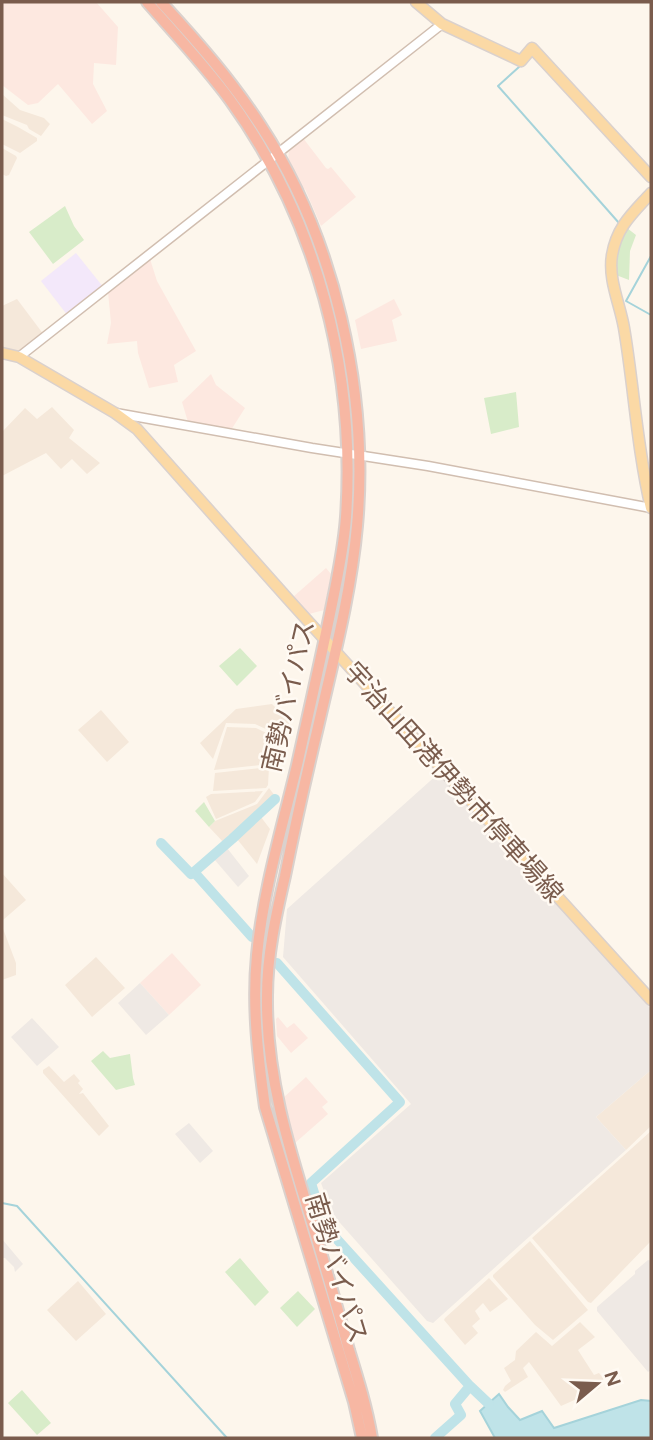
<svg xmlns="http://www.w3.org/2000/svg" width="653" height="1440" font-family="Figtree,'Noto Sans JP',sans-serif">
<rect width="100%" height="100%" fill="#fdf6ec"/>
<!-- residential -->
<path fill="#f5e8da" d="M2,94L20,110L44,118L50,124L41,136L29,129L27,125L2,115Z
M2,119L18,127L37,138V141L20,153L2,144Z
M2,148L16,156L17,158L9,175L6,176L2,174Z
M17,299L44,335L21,353L2,349V306Z
M52,407L74,430L69,438L100,463L87,474L72,459L61,469L46,453L2,476V432L25,408L37,419Z
M272,704L290,722L283,737L255,724L226,723L213,759L200,743L236,709Z
M101,710L129,742L107,762L78,730Z
M227,727L256,728L281,740L270,758L269,764L214,770Z
M269,767L268,785L266,788L213,791L215,773Z
M269,788L275,796L225,844L209,827L215,821L257,804Z
M263,791L255,802L216,819L206,797L211,794Z
M261,817L270,829L257,864L237,839Z
M2,873L26,900L3,920L2,919Z
M2,926L16,963V975L2,980Z
M96,957L125,988L92,1017L65,985Z
M49,1066L64,1082L74,1074L80,1081L78,1083L83,1089L79,1094L83,1093L109,1126L99,1136L43,1073V1070Z
M651,1070V1126L626,1150L596,1117Z
M651,1131V1241L591,1303L588,1302L532,1238Z
M530,1241L588,1310L553,1340L535,1325L493,1277V1275Z
M489,1278L508,1299L490,1312L483,1303L475,1311L480,1319L472,1326L478,1333L465,1345L444,1320L445,1318Z
M78,1281L106,1314L76,1341L47,1310Z
M580,1322L595,1337L578,1350L594,1375L599,1373L605,1381L599,1389L561,1406L529,1362L523,1368L528,1377L505,1392L503,1390L505,1386L511,1381L504,1368L515,1360L516,1351L536,1332L552,1346Z"/>
<!-- commercial -->
<path fill="#fde8e0" d="M2,2H96L118,27L116,65L94,63L93,84L107,111L92,124L58,84L38,103L28,105L2,85Z
M303,138L326,168L328,169L331,167L356,197L321,226L305,189L303,190L288,162L289,149Z
M150,259L157,281L196,351L174,365L178,382L149,388L138,353L137,341L107,344L111,323L108,292Z
M394,299L402,315L392,320L397,341L361,349L355,320Z
M211,374L216,385L245,408L231,430L188,422L182,402Z
M326,568L331,574L324,610L309,614L293,597Z
M172,953L201,985L169,1015L140,983Z
M278,1017L287,1028L294,1023L308,1038L291,1053L277,1036L276,1019Z
M306,1077L328,1102L322,1107L328,1114L295,1143L283,1098Z"/>
<!-- industrial -->
<path fill="#efe9e4" d="M439,773L651,1009V1070L596,1117L626,1150L433,1323L427,1321L333,1215L321,1183L411,1104L283,957L287,909Z
M227,848L249,876L238,887L214,859Z
M140,983L169,1015L146,1035L118,1003Z
M32,1018L59,1047L37,1066L11,1037Z
M189,1123L213,1151L200,1163L175,1134Z
M2,1239L23,1264L15,1272L14,1267L5,1258H2Z
M648,1260L651,1261V1370L648,1372L597,1311V1307L635,1274V1271Z"/>
<!-- education -->
<path fill="#f3e8fa" d="M76,253L104,288L68,316L41,281Z"/>
<!-- green -->
<path fill="#d8ecc9" d="M65,206L74,226L84,240L53,264L29,232Z
M627,228L636,235L630,251L629,280L616,275V252Z
M516,392L519,427L491,434L484,398Z
M240,648L257,666L237,686L219,666Z
M204,802L215,821L209,827L195,811Z
M103,1051L110,1058L130,1054L133,1078L135,1085L116,1090L91,1061Z
M240,1258L269,1292L255,1306L225,1272Z
M298,1291L315,1309L297,1327L280,1308Z
M22,1390L51,1423L37,1435L8,1403Z"/>
<!-- water -->
<path fill="#bfe3e8" stroke="#a5d3da" stroke-width="2" d="M499,1394L508,1407L520,1420L542,1411L554,1428L641,1400L651,1401V1438H495L480,1411Z"/>
<g fill="none" stroke-linecap="round" stroke-linejoin="round">
<!-- stream -->
<path stroke="#a5d3da" stroke-width="2" d="M519,67L498,86L619,223
M651,256L626,301L651,315
M2,1203L17,1206L227,1438"/>
<!-- river -->
<path stroke="#bfe3e8" stroke-width="10" d="M161,843L191,874L194,872L252,937
M194,872L232,839L275,799
M277,963L400,1102L311,1183L324,1225L470,1386
M435,1438L461,1415L455,1404L470,1386L489,1404"/>
<defs>
<path id="minor" d="M19,357L442,24
M116,413L312,448L428,466L651,508"/>
<path id="major" d="M416,2L442,24L521,61L532,48L651,177
M651,193C633,213 617,226 612,255C608,280 620,304 624,328C634,387 637,449 651,508
M2,353L19,357L115,413L137,429L288,599L651,1000"/>
<path id="highway" d="M147,2C175,34 205,66 230,100C317,220 356,371 346,517C344,546 338,575 332,604C321,658 309,711 297,765C282,828 263,891 257,955C252,1006 258,1057 265,1107L354,1402L362,1438
M161,2C197,41 232,81 261,126C335,239 369,392 357,526C351,594 333,661 318,727C306,777 295,826 285,876C276,915 267,955 267,996C266,1074 288,1145 311,1219C324,1262 337,1306 349,1350C358,1379 367,1408 372,1438"/>
</defs>
<!-- minor casing -->
<use href="#minor" stroke="#d1beb0" stroke-width="11"/>
<!-- major casing -->
<use href="#major" stroke="#dad1cd" stroke-width="13"/>
<!-- highway casing -->
<use href="#highway" stroke="#dad1cd" stroke-width="14"/>
<!-- minor -->
<use href="#minor" stroke="#fff" stroke-width="8"/>
<!-- major -->
<use href="#major" stroke="#fbd9a5" stroke-width="10"/>
<!-- highway -->
<use href="#highway" stroke="#f7b7a3" stroke-width="10"/>
</g>
<g text-anchor="middle" stroke-width="5" stroke-linejoin="round" paint-order="stroke">
<!-- street labels -->
<g font-size="26" fill="#7a5c4d" stroke="#fffaf3">
<text transform="translate(288 696) rotate(-77)" y="9">南勢バイパス</text>
<text transform="translate(454 782) rotate(48)" y="9">宇治山田港伊勢市停車場線</text>
<text transform="translate(337 1268) rotate(73)" y="9">南勢バイパス</text>
</g>
</g>
<!-- border -->
<rect width="653" height="1440" fill="none" stroke="#7a5c4d" stroke-width="7"/>
<!-- north arrow -->
<g transform="translate(597 1384) rotate(71)" stroke="#fffaf3" stroke-width="5" paint-order="stroke">
<path d="M0-5L12 26L0 18L-12 26Z" fill="#7a5c4d"/>
<text y="-10" font-size="19" font-weight="bold" text-anchor="middle" fill="#7a5c4d">N</text>
</g>
</svg>
